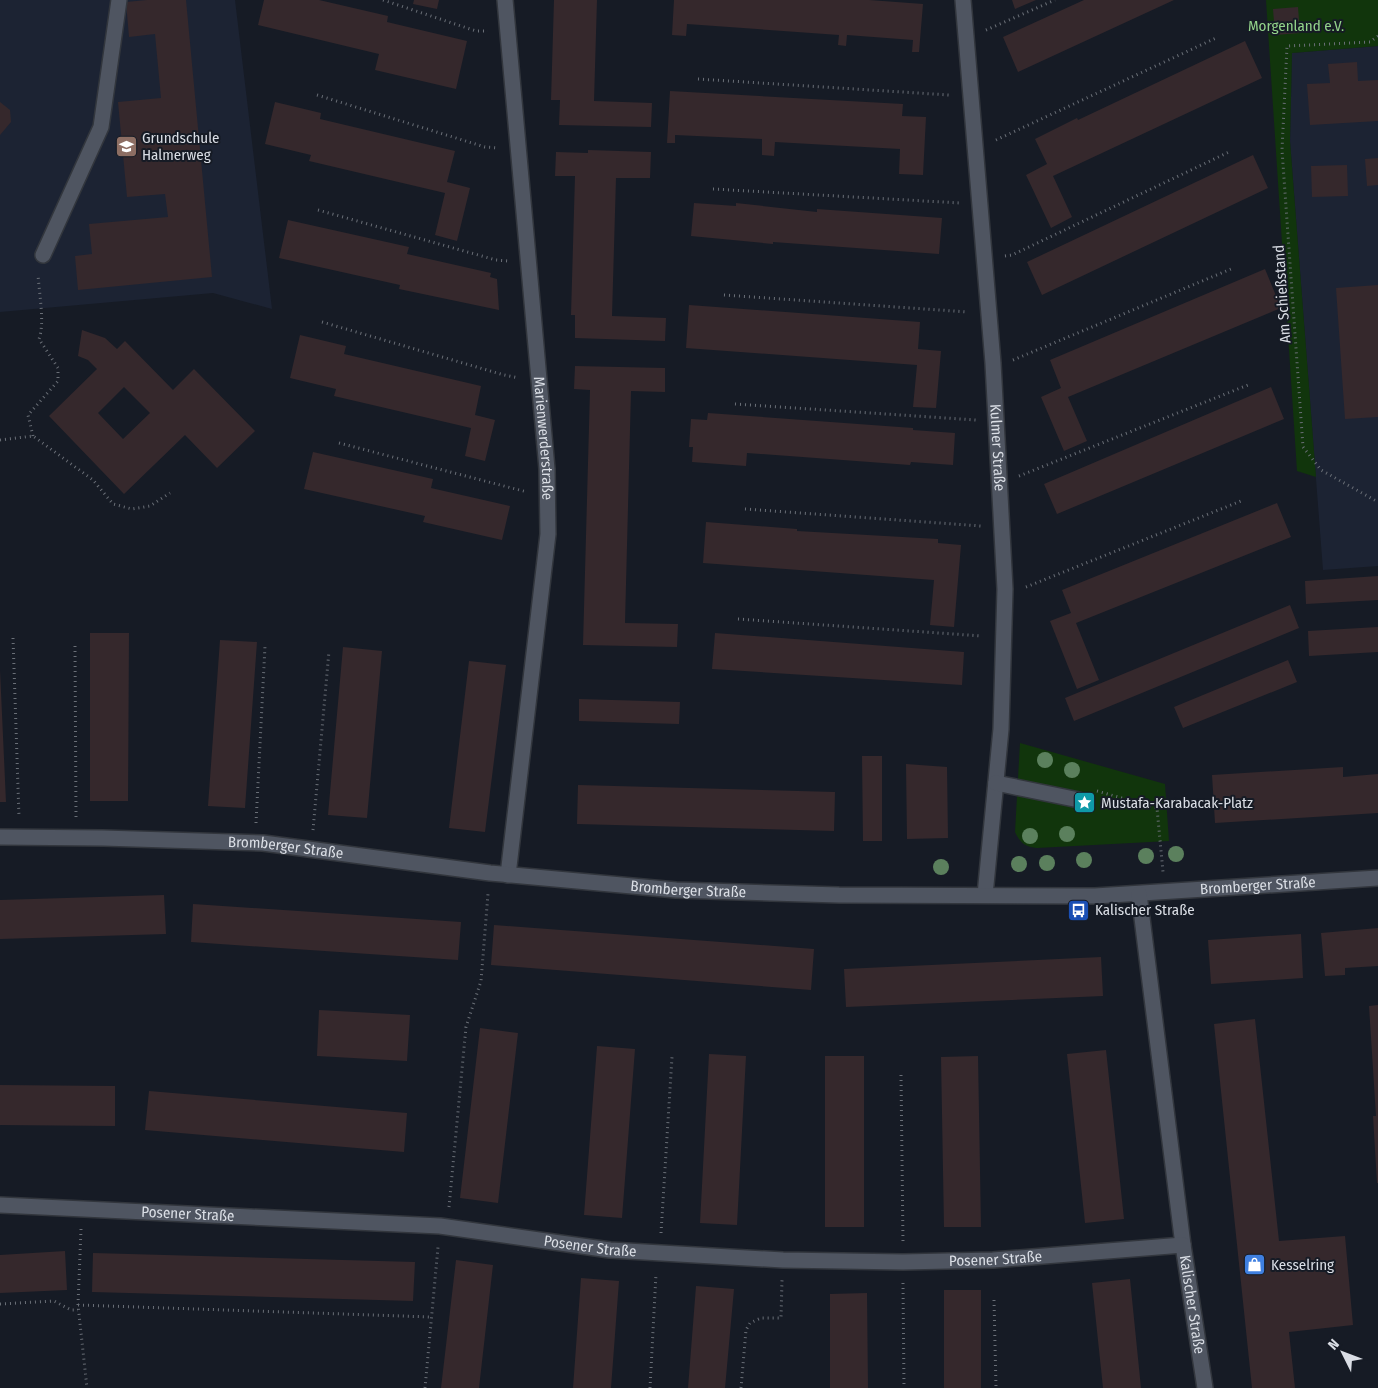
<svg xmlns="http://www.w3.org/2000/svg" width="1378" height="1388" font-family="'Fira Sans Condensed',sans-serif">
<rect width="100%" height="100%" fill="#161b25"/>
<!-- built -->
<path fill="#1c2333" d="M0,0H235L272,309L213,293L0,312Z
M1378,46V566L1323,570L1290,141L1292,53Z"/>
<!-- green -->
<path fill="#11350c" d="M1266,0H1378V46L1292,53L1290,141L1316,477L1297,471Z
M1020,743L1165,784L1169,841L1037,848C1025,847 1020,843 1015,832Z"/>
<!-- building -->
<path fill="#35282c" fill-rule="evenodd" d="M147,0H186L212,277L78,290L75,256L92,254L89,224L168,217L165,194L127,197L118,102L161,98L155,34L129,37L126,2Z
M264,0H319L388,16L387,22L467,41L456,89L375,70L379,54L258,25Z
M414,0H439L437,9L413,4Z
M554,0H597L594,101L652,103L651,127L559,125L560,100H551Z
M674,0H869L923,4L919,52H912L913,40L847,35L846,46L838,45L839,35L687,24L686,36L672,35Z
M1012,0H1036L1015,9Z
M1084,0H1174L1018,72L1003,37Z
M1298,7L1300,33L1275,35L1273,9Z
M1245,41L1262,78L1053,176L1072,217L1051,228L1026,175L1047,164L1035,139L1077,118L1078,120Z
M1357,62L1358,81L1378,80V121L1310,125L1307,84L1330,83L1328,64Z
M670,91L903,104L902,116L926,117L923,175L899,174L900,149L775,142L774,156L762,155V139L675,135V143H667Z
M0,102L10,110L11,122L0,135Z
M275,102L321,113L320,119L455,151L447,182L470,188L457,241L435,235L445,193L309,161L311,155L265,144Z
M588,150L651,152L650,178H616L612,316L666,318L665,341L575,338V315H571L575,176H555L556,152L588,153Z
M1253,155L1268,188L1042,295L1027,262Z
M1378,158V185L1367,186L1365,159Z
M1347,165L1348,196L1312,197L1311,166Z
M694,203L736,206V203L817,212V209L942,218L939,254L773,242V244L691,236Z
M288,220L409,247L407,254L491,273L490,277L497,279L499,310L399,289L400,285L279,258Z
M1265,269L1281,308L1068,397L1087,441L1064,451L1041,397L1061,388L1050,360Z
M1378,285V417L1345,419L1336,288Z
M689,305L920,322L918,349L941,351L936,408L913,407L917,365L686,348Z
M82,330L105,338L117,349L125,341L173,390L194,369L255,431L217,468L185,435L124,494L49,416L97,369L88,360L78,356ZM124,387L150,413L123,439L98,413Z
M300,335L346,346L344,354L481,386L475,415L495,420L485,461L465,456L471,428L334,396L336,389L290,378Z
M575,366L665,368V392L631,391L625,623L678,624L677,647L583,645L590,390L574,389Z
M1271,387L1284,419L1057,514L1044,484Z
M708,413L913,428V430L955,433L953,465L911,462L910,465L747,453L746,466L692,462L693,447H689L691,419L707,420Z
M313,452L433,479L431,488L510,506L502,540L423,522L425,516L304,489Z
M1277,503L1291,537L1076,623L1099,680L1077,689L1050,621L1071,613L1062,590Z
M706,522L797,529V531L938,539V543L961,545L954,627L930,625L934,580L703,563Z
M1378,576V600L1306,604L1305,581Z
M1290,605L1299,628L1074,721L1065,698Z
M1378,627V652L1309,656L1308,631Z
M90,633H129L128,801H90Z
M715,633L964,652L962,685L712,669Z
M220,640L257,642L245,808L208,806Z
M343,647L382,651L367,818L328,815Z
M1288,660L1297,682L1183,728L1174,707Z
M469,661L506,665L485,832L449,828Z
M0,670L6,802H0Z
M579,699L680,702L679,724L579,721Z
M862,756H882V841H863Z
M906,764L947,767L948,838L907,839Z
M1343,767V777L1378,774V813L1215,823L1212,775Z
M578,785L835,792L834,831L577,824Z
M164,895L166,934L0,939V900Z
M193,904L461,922L458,960L191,942Z
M494,925L814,949L811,990L491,965Z
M1378,928V966L1345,968V975L1325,976L1321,933Z
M1301,934L1303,978L1211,984L1208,940Z
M1101,957L1103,996L846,1007L844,969Z
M1378,1005V1183H1377L1373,1116H1376L1369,1006Z
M319,1010L410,1015L407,1061L317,1056Z
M1255,1019L1279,1241L1345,1236L1353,1325L1289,1332L1295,1388H1252L1214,1024Z
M480,1028L518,1033L498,1203L460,1198Z
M597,1046L635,1049L622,1218L584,1215Z
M1106,1050L1124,1219L1085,1223L1067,1054Z
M709,1054L746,1056L737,1225L700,1223Z
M825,1056H864V1227H825Z
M978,1056L981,1227H944L941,1057Z
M0,1085L115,1086V1126L0,1125Z
M149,1091L407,1113L404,1152L145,1130Z
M65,1251L67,1290L0,1293V1255Z
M93,1253L415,1262L413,1301L92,1292Z
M456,1260L493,1265L479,1388H441Z
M581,1278L619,1281L611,1388H573Z
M1130,1279L1141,1388H1103L1092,1283Z
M696,1286L734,1289L725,1388H688Z
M944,1290H981V1388H944Z
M867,1293L868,1388H830V1294Z"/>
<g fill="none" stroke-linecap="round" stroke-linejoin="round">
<defs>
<g id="minor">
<path id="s1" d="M505,0L547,469L548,534L508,875"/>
<path id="s2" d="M963,0L993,363L1005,589L1001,729L985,895"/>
<path d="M43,255L101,127L119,0"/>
<path d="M996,783L1079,800"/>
<path id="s3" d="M0,837L103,838L263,843L490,873L676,890L839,895L1095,896L1378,878"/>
<path id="s4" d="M1139,894L1183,1245L1205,1388"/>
<path id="s5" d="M0,1205L440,1226L610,1250L783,1260L903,1262L993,1260L1183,1245"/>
</g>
</defs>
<!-- minor casing -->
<use href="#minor" stroke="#32363d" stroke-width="18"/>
<!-- path -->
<path stroke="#6a6f77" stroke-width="3" stroke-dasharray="1 4" stroke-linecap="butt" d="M383,0L476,31H488
M986,30L1055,0
M1378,36L1370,42L1287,46L1282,150L1303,447L1321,470L1378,502
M698,79L949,95
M317,95L485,147L499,148
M996,140L1216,38
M713,189L960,203
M318,210L496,260L508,261
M1005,256L1012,255L1229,152
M724,295L968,312
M322,322L504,375L519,378
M1013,360L1231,269
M735,404L976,420
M33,436L28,415L58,381V368L39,339C45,323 39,293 38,274
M0,440L33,436L93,480L113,504L132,509L150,506L170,493
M339,443L527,492
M1019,476L1248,385
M745,509L981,526
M1026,587L1241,501
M738,619L982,636
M13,638L19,817
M75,646L76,818
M1097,791L1157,808L1163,872
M256,823L265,646
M313,830L329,651
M901,1075L903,1242
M449,1207L466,1027L481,981L488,894
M81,1229L78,1305L87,1388
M661,1233L672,1057
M903,1283L904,1388
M994,1300L996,1388
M0,1304L54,1301L71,1310H78
M78,1305L431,1317
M425,1388L438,1247
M650,1388L656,1274
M741,1388L746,1330L750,1323L761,1318H781L782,1280"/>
<!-- minor -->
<use href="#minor" stroke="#4f5561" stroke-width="15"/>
</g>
<!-- trees -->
<g fill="#5b805d">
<circle cx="1045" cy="760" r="8"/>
<circle cx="1072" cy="770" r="8"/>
<circle cx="1067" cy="834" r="8"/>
<circle cx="1030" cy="836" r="8"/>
<circle cx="1176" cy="854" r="8"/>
<circle cx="1146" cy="856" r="8"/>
<circle cx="1084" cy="860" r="8"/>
<circle cx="1047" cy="863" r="8"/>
<circle cx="1019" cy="864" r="8"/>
<circle cx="941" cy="867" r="8"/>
</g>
<!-- icons -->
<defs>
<symbol id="school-square" viewBox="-11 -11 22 22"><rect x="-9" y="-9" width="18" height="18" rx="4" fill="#8d6e63" stroke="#161b25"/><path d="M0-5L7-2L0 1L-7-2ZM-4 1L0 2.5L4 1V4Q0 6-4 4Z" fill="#fff"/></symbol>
<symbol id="sight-square" viewBox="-11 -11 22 22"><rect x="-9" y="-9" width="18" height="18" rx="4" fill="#0f9aa8" stroke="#161b25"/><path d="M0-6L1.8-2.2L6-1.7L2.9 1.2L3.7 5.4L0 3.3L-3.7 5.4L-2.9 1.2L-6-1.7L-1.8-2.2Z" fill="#fff"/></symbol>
<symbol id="bus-square" viewBox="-11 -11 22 22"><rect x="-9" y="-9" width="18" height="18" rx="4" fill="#1a4fb4" stroke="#161b25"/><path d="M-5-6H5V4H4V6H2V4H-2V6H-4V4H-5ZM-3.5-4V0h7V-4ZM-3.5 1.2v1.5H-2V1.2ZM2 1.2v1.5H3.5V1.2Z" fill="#fff"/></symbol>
<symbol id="shop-square" viewBox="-11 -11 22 22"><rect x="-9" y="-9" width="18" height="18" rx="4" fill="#3f7fe0" stroke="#161b25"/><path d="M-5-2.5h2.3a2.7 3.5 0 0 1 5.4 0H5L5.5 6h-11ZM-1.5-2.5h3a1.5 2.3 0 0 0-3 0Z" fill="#fff"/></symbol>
</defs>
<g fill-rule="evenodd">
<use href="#school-square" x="114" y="134" width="25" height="25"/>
<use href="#sight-square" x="1072" y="790" width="25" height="25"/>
<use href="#bus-square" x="1066" y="898" width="25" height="25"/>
<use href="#shop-square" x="1242" y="1252" width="25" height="25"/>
</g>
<g text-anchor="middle" stroke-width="4" stroke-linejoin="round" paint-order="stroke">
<!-- park labels -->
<g font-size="15" fill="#93d38a" stroke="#161b25">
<text x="1296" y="31">Morgenland e.V.</text>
</g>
<!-- poi labels -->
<g font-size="15" fill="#dadee5" stroke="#161b25" text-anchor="start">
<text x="142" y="143">Grundschule<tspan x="142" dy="17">Halmerweg</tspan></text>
<text x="1101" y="808">Mustafa-Karabacak-Platz</text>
<text x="1095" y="915">Kalischer Straße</text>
<text x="1271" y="1270">Kesselring</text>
</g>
<!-- street labels -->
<g font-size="15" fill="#dadee5" stroke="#161b25">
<text transform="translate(1282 294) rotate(-94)" y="5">Am Schießstand</text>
<text dy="5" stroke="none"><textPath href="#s1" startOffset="440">Marienwerderstraße</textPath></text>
<text dy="5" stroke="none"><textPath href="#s2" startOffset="449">Kulmer Straße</textPath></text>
<text dy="5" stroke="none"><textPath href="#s3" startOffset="286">Bromberger Straße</textPath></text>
<text dy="5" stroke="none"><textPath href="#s3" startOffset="1261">Bromberger Straße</textPath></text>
<text dy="5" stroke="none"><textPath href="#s3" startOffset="691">Bromberger Straße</textPath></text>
<text dy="5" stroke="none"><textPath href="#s5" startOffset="188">Posener Straße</textPath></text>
<text dy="5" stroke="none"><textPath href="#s5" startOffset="592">Posener Straße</textPath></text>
<text dy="5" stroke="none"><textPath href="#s5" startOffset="998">Posener Straße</textPath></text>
<text dy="5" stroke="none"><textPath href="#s4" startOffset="414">Kalischer Straße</textPath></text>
</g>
</g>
<!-- north arrow -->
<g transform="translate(1343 1353) rotate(312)" stroke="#161b25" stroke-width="4" paint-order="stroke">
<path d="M0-4L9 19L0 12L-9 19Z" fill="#dadee5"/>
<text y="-8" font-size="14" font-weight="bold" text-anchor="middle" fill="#dadee5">N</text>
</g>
</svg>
